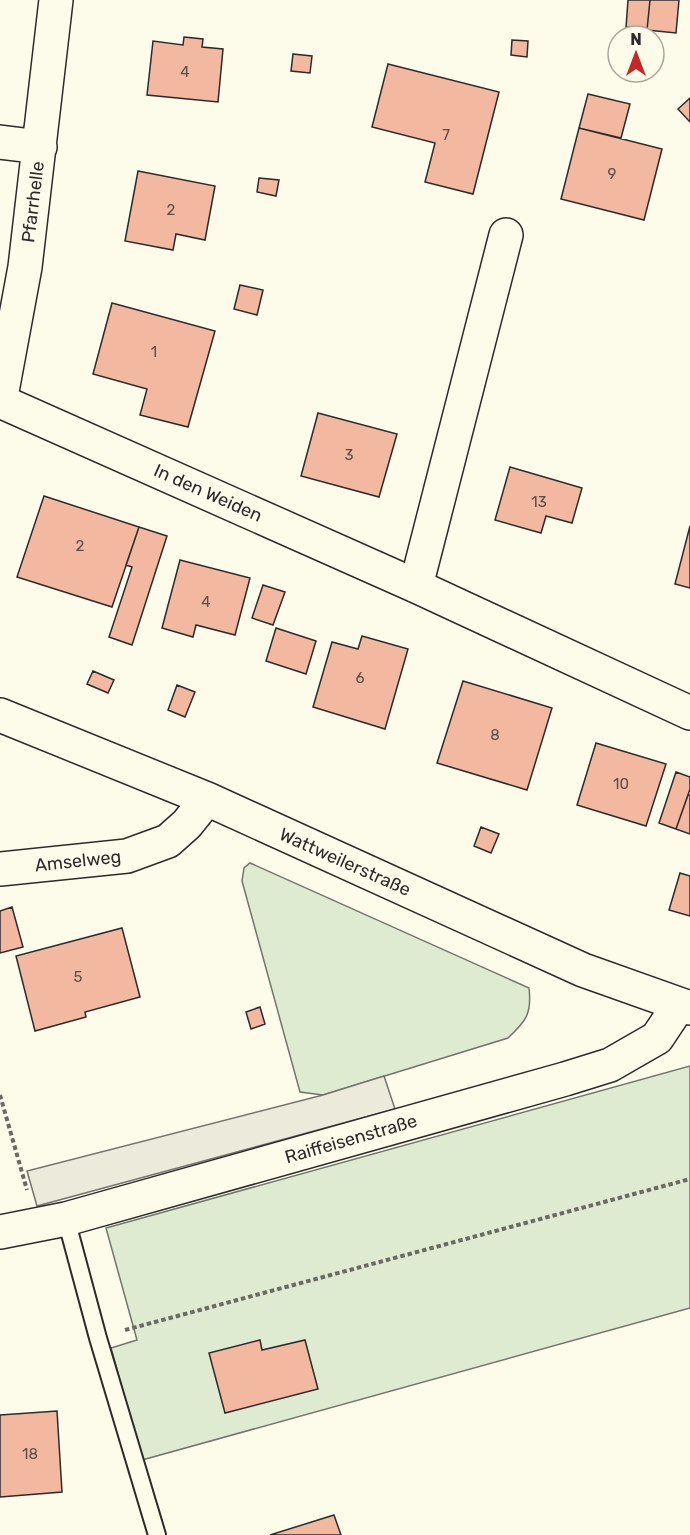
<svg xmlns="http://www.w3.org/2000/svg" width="690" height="1535" font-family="Rubik,sans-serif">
<rect width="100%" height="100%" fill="#fdfbea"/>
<!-- green -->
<path fill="#deebd1" stroke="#74746e" stroke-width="1.5" d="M250,863L529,988C532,1014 526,1021 508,1038L323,1095L300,1092L242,881L244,868Z
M690,1066V1308L142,1460L111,1348L137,1340L106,1228Z"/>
<!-- parking -->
<path fill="#eceadb" stroke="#74746e" stroke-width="1.5" d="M384,1076L395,1109L37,1206L27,1171L323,1095Z"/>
<!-- building -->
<path fill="#f2b8a0" stroke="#2b2b2b" stroke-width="1.5" d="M628,0H650L647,30L626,27Z
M650,0H679L676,33L647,30Z
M184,37L203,39L202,47L223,49L218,102L147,95L153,41L183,45Z
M512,40L528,41L527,57L511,55Z
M293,54L312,56L310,73L291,71Z
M388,64L499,92L473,194L425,182L435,143L372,127Z
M588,94L630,104L621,138L579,128Z
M690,98V122L678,109Z
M579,128L662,149L644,220L561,199Z
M138,171L215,186L205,240L176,234L173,250L125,241Z
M259,178L279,180L276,196L257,192Z
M240,285L263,290L257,315L234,309Z
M112,303L215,331L188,427L140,415L147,389L93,374Z
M318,413L397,434L379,497L301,476Z
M510,467L582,488L572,523L546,516L541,533L495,520Z
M44,496L139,527L112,607L17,577Z
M690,526V588L675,584Z
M139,527L167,536L132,645L109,637L132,567L126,565Z
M180,560L250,578L235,635L196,625L193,637L162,628Z
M263,585L285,592L273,625L252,618Z
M276,628L316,641L306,674L266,661Z
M362,636L408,649L385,729L313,707L332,642L358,649Z
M93,671L114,680L108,693L87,684Z
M463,681L552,708L527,790L437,763Z
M177,685L195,692L185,717L168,710Z
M596,743L666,764L646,826L577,805Z
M676,772L690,777V789L676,829L659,823Z
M688,795H690V834L676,829Z
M481,827L499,834L491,853L474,846Z
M680,873L690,876V916L669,910Z
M12,907L23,947L0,953V911Z
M122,928L140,997L85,1012L86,1017L35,1031L16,956Z
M260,1007L265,1024L251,1029L246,1012Z
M260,1340L262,1350L305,1340L318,1389L225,1413L209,1353Z
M57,1411L62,1492L0,1497V1415Z
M334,1515L341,1535H270Z"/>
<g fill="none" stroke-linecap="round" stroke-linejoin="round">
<defs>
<path id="lane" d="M66,1219L98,1338L157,1535"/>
<path id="street" d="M0,142L40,147
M0,401L416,586L690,713
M0,402L25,267L56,0
M416,586L506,235
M0,715L207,799L583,970L690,1008
M0,869L127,856L168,841L187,824L207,799
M0,1232L66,1219L565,1079L610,1065L657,1038L679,1005"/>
</defs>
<!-- lane casing -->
<use href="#lane" stroke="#2b2b2b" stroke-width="20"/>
<!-- street casing -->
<use href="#street" stroke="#2b2b2b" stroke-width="36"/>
<!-- path -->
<path stroke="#6a6964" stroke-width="4" stroke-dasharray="4.5 3" stroke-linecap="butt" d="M0,1095L27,1190
M125,1330L690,1179"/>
<!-- lane -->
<use href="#lane" stroke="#fdfbea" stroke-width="16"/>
<!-- street -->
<use href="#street" stroke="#fdfbea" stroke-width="33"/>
</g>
<g text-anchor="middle" stroke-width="4.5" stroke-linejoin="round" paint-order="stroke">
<!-- number labels -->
<g font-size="15" fill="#5d4e48">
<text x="185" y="77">4</text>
<text x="446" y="140">7</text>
<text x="612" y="179">9</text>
<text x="171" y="215">2</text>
<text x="154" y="357">1</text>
<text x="349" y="460">3</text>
<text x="539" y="507">13</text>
<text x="80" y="551">2</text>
<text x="206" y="607">4</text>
<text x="360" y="683">6</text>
<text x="495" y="740">8</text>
<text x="621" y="789">10</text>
<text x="78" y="982">5</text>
<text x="30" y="1459">18</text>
</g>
<!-- street labels -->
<g font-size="18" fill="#2b2b2b" stroke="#fdfbea">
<text transform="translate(33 202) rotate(-83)" y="6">Pfarrhelle</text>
<text transform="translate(208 493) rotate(24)" y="6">In den Weiden</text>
<text transform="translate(78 861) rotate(-6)" y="6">Amselweg</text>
<text transform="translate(345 862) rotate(24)" y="6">Wattweilerstraße</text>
<text transform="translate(351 1139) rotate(-16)" y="6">Raiffeisenstraße</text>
</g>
</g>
<!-- north arrow -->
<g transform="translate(636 54)"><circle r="28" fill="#fdfbea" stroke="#a9a89e" stroke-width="1.5"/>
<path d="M0-4.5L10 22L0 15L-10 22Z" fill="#c62828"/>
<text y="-9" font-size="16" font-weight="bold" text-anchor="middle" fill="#2b2b2b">N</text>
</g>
</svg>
